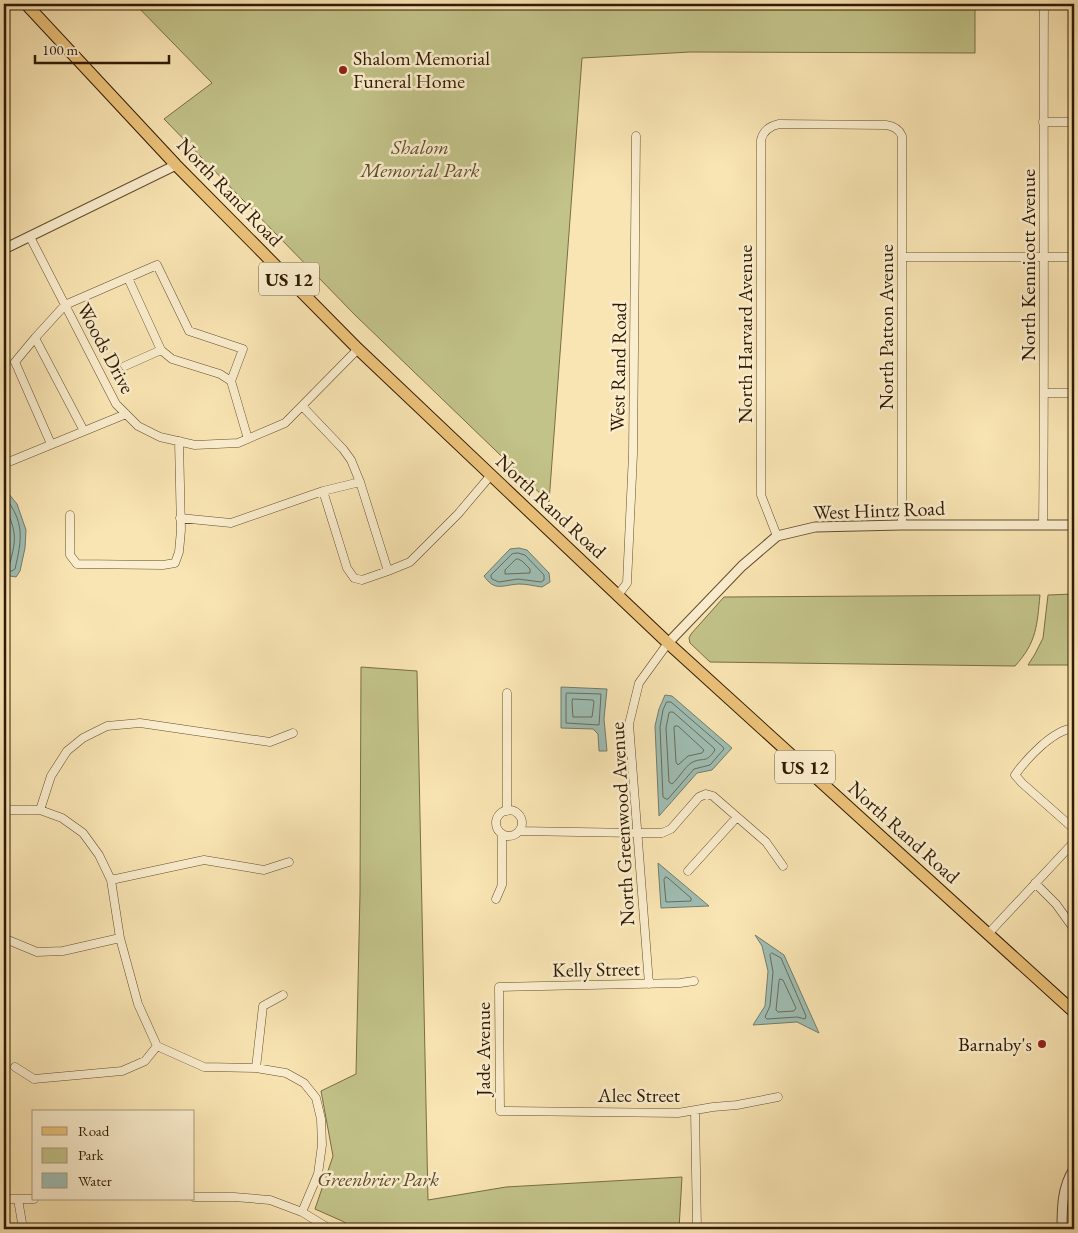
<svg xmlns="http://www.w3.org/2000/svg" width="1078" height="1233" font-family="'EB Garamond',serif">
<rect width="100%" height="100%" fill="#f9e5b3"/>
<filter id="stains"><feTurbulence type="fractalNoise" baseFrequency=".004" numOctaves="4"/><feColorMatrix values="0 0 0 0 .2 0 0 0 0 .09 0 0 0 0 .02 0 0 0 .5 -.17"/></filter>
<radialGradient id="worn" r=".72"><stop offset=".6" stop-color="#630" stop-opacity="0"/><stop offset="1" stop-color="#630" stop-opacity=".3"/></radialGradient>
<!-- green -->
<path fill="#c2c389" stroke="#796e46" d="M135,4H975V53L690,52L582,58L549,502L355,315L164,119L212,83Z
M1074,594V665H1028L1035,654L1043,638L1048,595Z
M1040,595C1037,625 1037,642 1015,666L710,662L690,643L689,638L691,634L724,597Z
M361,667L417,671L428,1200L506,1187L682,1177L679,1229H355L342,1221L315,1209L333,1156L321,1091L356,1074L360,894Z"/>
<!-- water -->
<path fill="#9fbeb4" stroke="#737c6d" d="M4,488L17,504L26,530L25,548L20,571L16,577L4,575Z
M519,548L527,550L549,573L550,582L542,587C534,586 527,584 519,584C502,585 495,592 484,576L510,549Z
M561,687L607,689L604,719L607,751H599L598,734L593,729L561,728Z
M665,695L672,696L732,748L712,770L697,773L659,816L655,726L659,709Z
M658,863L709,906L661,908Z
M755,935L784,955L819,1033L797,1022L753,1025L765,1006L768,971L762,946Z"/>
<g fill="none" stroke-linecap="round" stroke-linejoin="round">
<!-- shore -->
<path stroke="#686c5c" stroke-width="1" d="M4,496C25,522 22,539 15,569L12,571H4
M4,506C8,511 9,516 11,521C17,538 14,546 10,563L8,564H4
M518,553L525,555L544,575V580L541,582L518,579L499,582L492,579L491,577V575L512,554Z
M518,559L522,561L530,569V573L505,574V570L515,560Z
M567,693L601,694L599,725L566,723V695Z
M573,699L593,700L594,702L592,717H573L572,702Z
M667,702H671L723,747L724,749L710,765L694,769L668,799H666L663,797L660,727L663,710Z
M671,712H673L714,748L715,750C705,765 703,756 691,763C684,768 679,778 672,784L669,782L666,728L669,713Z
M675,726H678L704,750L702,753L688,756L678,765L676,762L674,728Z
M666,877L668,878L691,898V901L666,902L664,880Z
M772,953L781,958L806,1016L805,1019L797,1017L767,1019L765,1017L770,1006L773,972L770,955Z
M780,979L783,980L796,1008L794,1011L778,1012L776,1010L779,981Z"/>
<defs>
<path id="minor" d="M1043,122H1074
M30,237L116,404L138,426L160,437L195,445L238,443L285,423L358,349
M903,257H1074
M128,278L161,350L172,359L220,374L231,381
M35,338L65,305L157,265L189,331L243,349L231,381L248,439
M125,366L161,350
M1045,393H1074
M302,406L343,449L351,460L360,482L388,571
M51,444L15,362L35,338L84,431
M11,461L126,414
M323,491L347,568L354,578L362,580L388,571L410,562L458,514L491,475
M70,515V555L77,564L163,565L175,563L179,552L181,530L179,441
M180,518L231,523L323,491L360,482
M1043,525C1045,351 1043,178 1044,4
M777,536L761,495V140C763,131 770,126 779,124L886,125C894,126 899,129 902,136V525
M618,595L627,583L633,454L636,136
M507,693V811
M1074,728C1053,730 1027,758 1015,775L1022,783L1074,829
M4,810H40L62,818L83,833L99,855L111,880L120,938L138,1004L157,1046L204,1067L256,1068L286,1073L304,1083L316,1098L321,1119L322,1145L318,1174L302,1212
M40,810L51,776L67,751L83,738L107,726L140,723L270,742L293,733
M496 823a13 13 0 1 1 26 0a13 13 0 1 1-26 0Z
M519,831L637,833H662L671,829L699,797L706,794L713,796L766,842L783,866
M688,871L737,817
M111,880L204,860L264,870L289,862
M1035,883L1056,904L1074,929
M496,899L502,885V834
M988,934L1074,842
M8,940L37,952L63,951L120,938
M694,981L680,983L499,987L500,1111L678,1113L713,1107L737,1105L778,1097
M649,984L629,724L639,683L668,643
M15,1067L34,1079L122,1071L145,1061L157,1046
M256,1068L263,1006L283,995
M695,1111L697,1229
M194,1197H234L270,1200L302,1212L330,1229
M4,1199H34
M18,1199L23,1229
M697,1228L788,1229"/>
<path id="tertiary" d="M4,249L176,165
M668,643L742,566L777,536L815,527L902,525H1074
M1062,1229C1062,1209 1062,1187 1074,1169"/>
<path id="primary" d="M26,4L176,165L358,349L668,643L1074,1012"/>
<path id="motorway" d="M4,4H6"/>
</defs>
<!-- minor casing -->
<use href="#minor" stroke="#624d2f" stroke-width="9"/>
<!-- tertiary casing -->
<use href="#tertiary" stroke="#624d2f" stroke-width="11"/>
<!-- primary casing -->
<use href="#primary" stroke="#301a03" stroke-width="13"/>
<!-- motorway casing -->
<use href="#motorway" stroke="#301a03" stroke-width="16"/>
<!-- minor -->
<use href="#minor" stroke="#fbeece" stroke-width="8"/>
<!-- tertiary -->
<use href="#tertiary" stroke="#fbeece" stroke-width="9"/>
<!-- primary -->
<use href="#primary" stroke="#ecc27a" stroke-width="11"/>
<!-- motorway -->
<use href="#motorway" stroke="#ecc27a" stroke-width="14"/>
</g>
<!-- markers -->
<g fill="#8f2418" stroke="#fbeece" stroke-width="2">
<circle cx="343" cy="70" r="5"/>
<circle cx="1042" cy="1044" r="5"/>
</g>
<g text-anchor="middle" stroke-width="5" stroke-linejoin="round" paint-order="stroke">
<!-- shield labels -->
<g fill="#fbeece" stroke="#6d5a40" stroke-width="1">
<rect x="259" y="262.5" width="60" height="33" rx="4"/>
<rect x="775" y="750.5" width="60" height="33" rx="4"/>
</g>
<g font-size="19" font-weight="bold" fill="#301a03">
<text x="289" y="286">US 12</text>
<text x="805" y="774">US 12</text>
</g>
<!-- poi labels -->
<g font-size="20" fill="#301a03" stroke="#fbeece" text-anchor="start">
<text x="353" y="65">Shalom Memorial<tspan x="353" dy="23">Funeral Home</tspan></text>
<text x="1032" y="1051" text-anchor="end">Barnaby's</text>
</g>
<!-- park labels -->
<g font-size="20" font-style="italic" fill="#5c4d2b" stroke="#fbeece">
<text x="420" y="154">Shalom<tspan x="420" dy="23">Memorial Park</tspan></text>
<text x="378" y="1186">Greenbrier Park</text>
</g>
<!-- street labels -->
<g font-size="20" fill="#301a03" stroke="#fbeece">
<text transform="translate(230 192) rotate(46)" y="7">North Rand Road</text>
<text transform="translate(1028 265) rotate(-90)" y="7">North Kennicott Avenue</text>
<text transform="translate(886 327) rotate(-90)" y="7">North Patton Avenue</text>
<text transform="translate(745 334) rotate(-90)" y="7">North Harvard Avenue</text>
<text transform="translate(106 348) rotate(62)" y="7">Woods Drive</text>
<text transform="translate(618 367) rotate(-89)" y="7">West Rand Road</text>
<text transform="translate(551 506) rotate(43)" y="7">North Rand Road</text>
<text transform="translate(879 510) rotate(-2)" y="7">West Hintz Road</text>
<text transform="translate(622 824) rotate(-93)" y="7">North Greenwood Avenue</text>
<text transform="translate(904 832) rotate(42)" y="7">North Rand Road</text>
<text transform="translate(596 969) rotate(-1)" y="7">Kelly Street</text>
<text transform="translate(483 1049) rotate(-90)" y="7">Jade Avenue</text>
<text x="639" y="1102">Alec Street</text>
</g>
</g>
<!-- margin -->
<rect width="1078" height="1233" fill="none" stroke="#f9e5b3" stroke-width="20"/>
<rect x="5" y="5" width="1068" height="1223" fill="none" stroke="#301a03" stroke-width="2.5"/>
<rect x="10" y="10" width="1058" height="1213" fill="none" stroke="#301a03"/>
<!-- legend -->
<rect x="32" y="1110" width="162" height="90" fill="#fbeece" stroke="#aa997d"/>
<rect x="42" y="1127" width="25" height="8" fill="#ecc27a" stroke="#aa997d"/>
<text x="78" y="1136" font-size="15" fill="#301a03">Road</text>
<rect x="42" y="1148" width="25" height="15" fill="#c2c389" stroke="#aa997d"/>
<text x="78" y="1160" font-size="15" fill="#301a03">Park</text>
<rect x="42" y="1173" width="25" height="15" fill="#9fbeb4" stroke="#aa997d"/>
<text x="78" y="1186" font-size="15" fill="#301a03">Water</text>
<!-- scale -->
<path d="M35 55v8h134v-8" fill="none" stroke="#301a03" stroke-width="2.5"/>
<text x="42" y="55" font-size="15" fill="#301a03" stroke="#fbeece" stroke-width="4" paint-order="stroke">100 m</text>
<rect width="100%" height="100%" filter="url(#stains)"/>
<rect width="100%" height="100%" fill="url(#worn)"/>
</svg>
